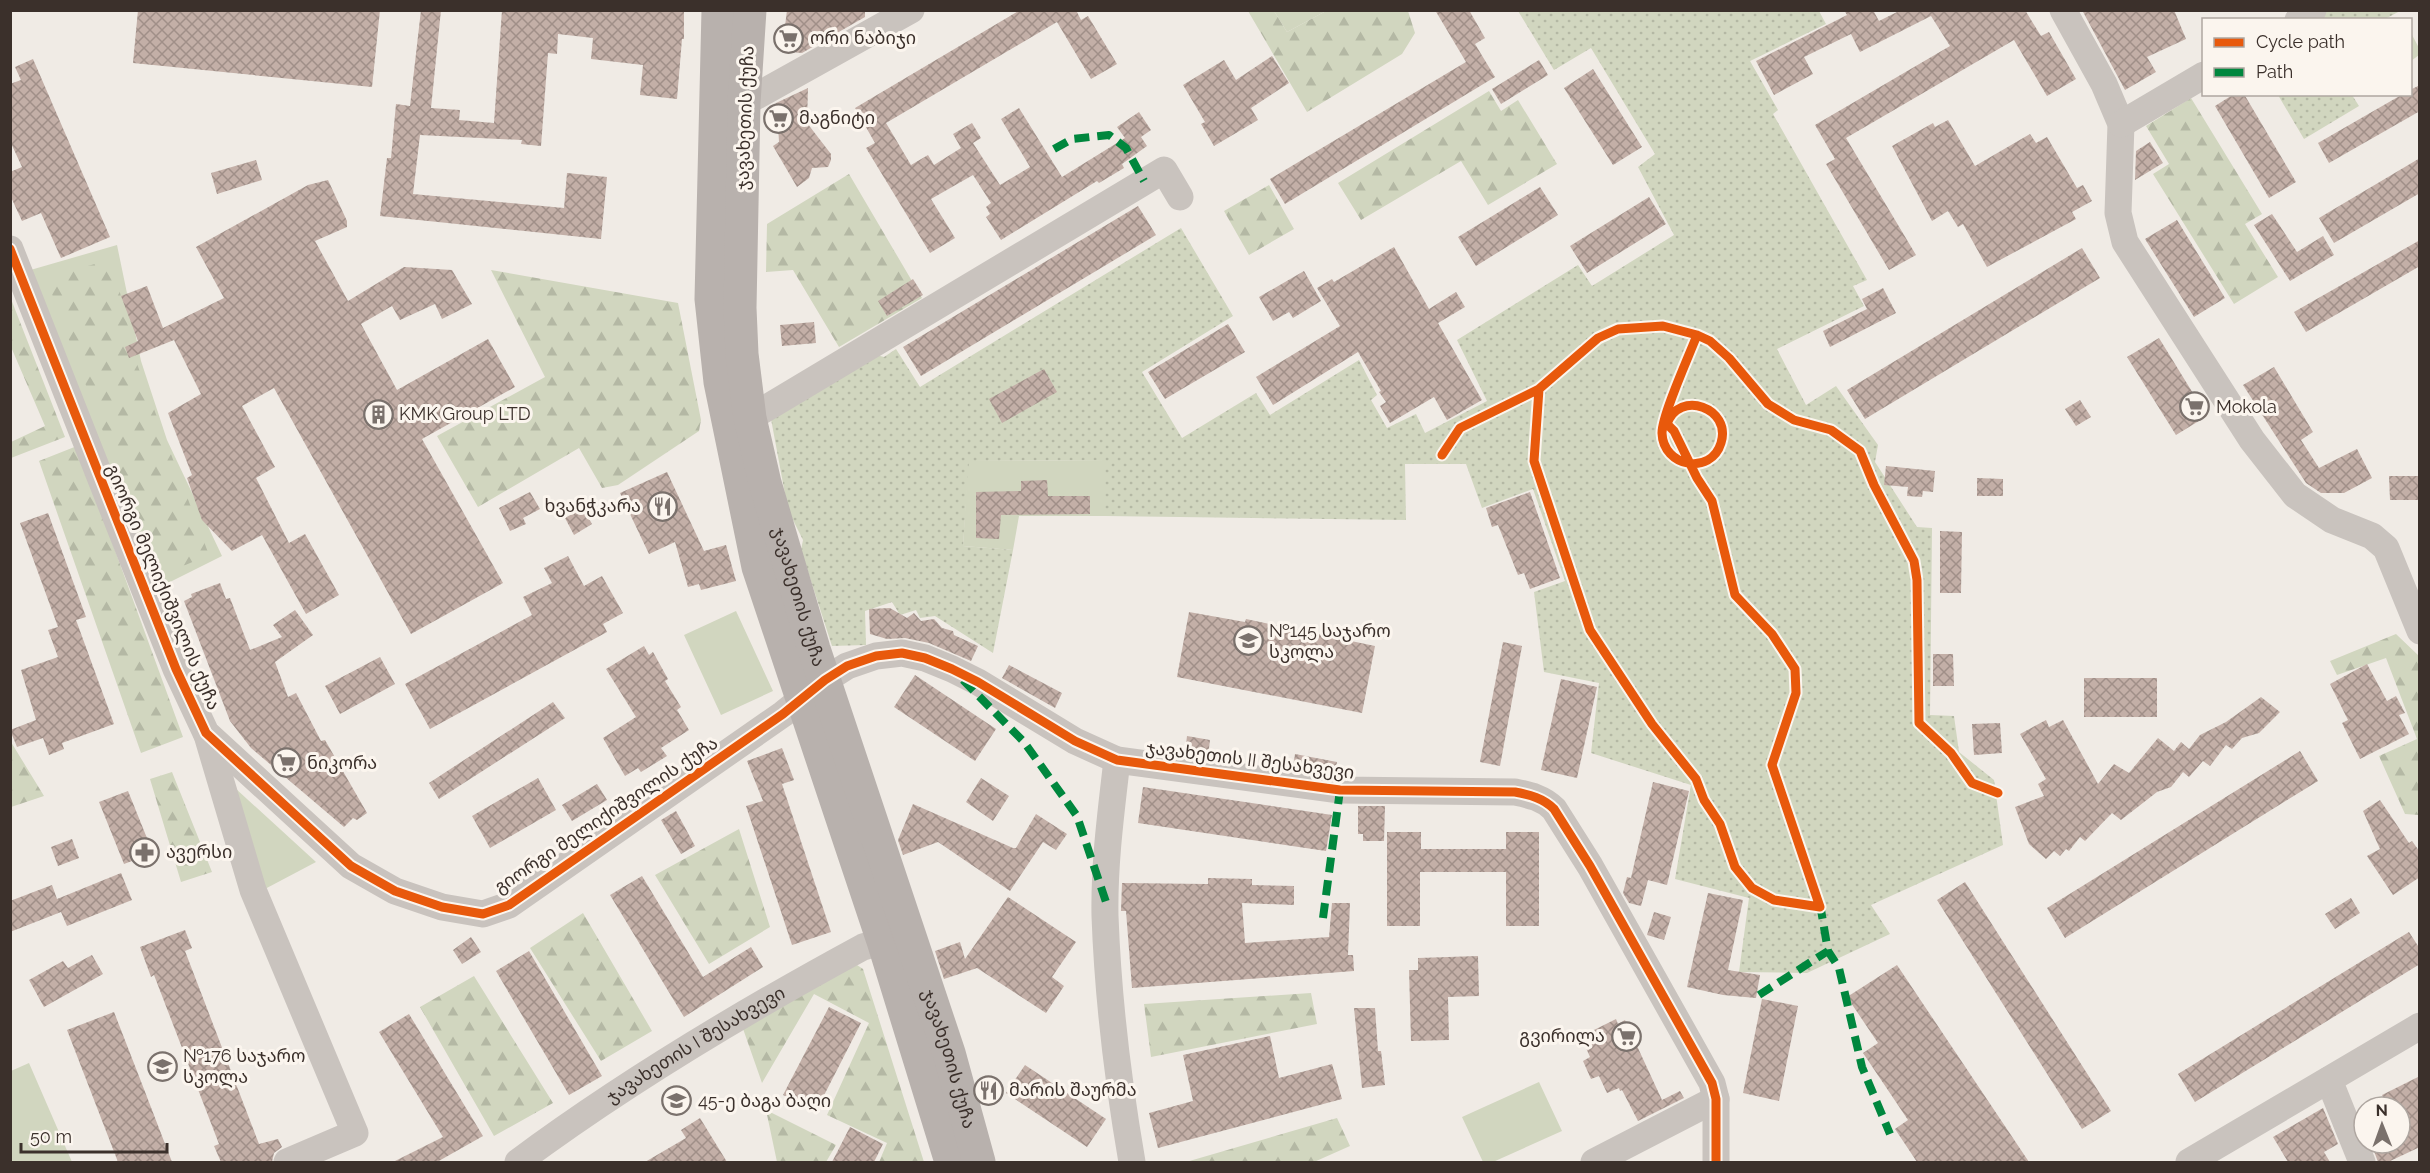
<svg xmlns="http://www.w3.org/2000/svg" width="2430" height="1173" font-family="Raleway,'Noto Sans Georgian',sans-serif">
<defs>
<pattern id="forest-firs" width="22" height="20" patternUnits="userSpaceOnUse" patternTransform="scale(1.5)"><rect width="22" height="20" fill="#d1d6bf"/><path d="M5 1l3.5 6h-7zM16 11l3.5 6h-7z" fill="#b4b8a4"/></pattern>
<pattern id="park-dots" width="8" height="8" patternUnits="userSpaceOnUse" patternTransform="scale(1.5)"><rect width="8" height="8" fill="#d1d6bf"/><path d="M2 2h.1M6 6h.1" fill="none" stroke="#b4b8a4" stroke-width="1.8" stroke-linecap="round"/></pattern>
<pattern id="building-cross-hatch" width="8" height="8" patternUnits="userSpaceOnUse" patternTransform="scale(1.5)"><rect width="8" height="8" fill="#c3afa7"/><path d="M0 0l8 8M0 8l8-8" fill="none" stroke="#a08f88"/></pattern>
</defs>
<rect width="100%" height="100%" fill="#f0ebe5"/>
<!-- green -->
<path fill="#d1d6bf" d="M1274,11H1326L1287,32Z
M2411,33L2419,48V55L2411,61Z
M117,245L141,361L167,440L222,556L160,587L27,271Z
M1106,460L1105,516H1019L1013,550L963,546L968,461Z
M736,611L773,691L721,715L684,635Z
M235,788L316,862L263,890Z
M29,1063L72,1162H11V1071Z
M1539,1082L1562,1131L1493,1162H1483L1462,1117Z"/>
<!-- forest -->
<path fill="url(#forest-firs)" d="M1248,11H1274L1287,32L1326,11H1408L1415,33L1402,54L1307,112Z
M1489,91L1501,111L1518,100L1557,164L1488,205L1461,161L1361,220L1338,183Z
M2191,98L2262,214L2245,224L2278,277L2234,304L2153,174L2169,164L2146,126Z
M849,174L922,298L839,347L793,270L766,272L767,224Z
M1269,185L1294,229L1249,255L1224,211Z
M112,259L137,364L209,555L157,577L46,278Z
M491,270L678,303L701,420L699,431L618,485L602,488L579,448L478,507L437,436L545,377Z
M11,299L65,437L11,458V442L45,426L11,347Z
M77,446L183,737L141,753L39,461Z
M2396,634L2419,656V815L2405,814L2379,756L2417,739L2386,658L2337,675L2330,661Z
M11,742L44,796L11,807H10Z
M172,772L212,872L181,882L150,779Z
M739,829L770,927L709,964L655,875Z
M583,913L652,1031L601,1061L530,948Z
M857,965L863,969L924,1162H879L887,1143L827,1115L869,1023L814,994L762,1083L741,1023Z
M474,976L553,1103L494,1136L420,1007Z
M1311,993L1317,1024L1151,1057L1144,1004Z
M766,1110L836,1145L826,1162H777Z
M1337,1118L1350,1146L1314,1162H1186Z"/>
<!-- park -->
<path fill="url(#park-dots)" d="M1518,11H1819L1826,24L1750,61L1778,110L1773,114L1867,280L1853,286L1864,306L1777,349L1806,405L1836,386L1878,445L1875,462L1917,527L1932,528L1930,715L1954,716L1959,752L1994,780L2003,845L1871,905L1890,934L1807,973L1739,972L1749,898L1675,879L1691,785L1591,753L1599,683L1544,672L1534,592L1565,581L1533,489L1482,508L1466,464H1405L1406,520L1105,516V460L969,461L963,546L1013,550L993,653L935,616L920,618L916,610L900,615L892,602L865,611L866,645L832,646L801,550L803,540L788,510L771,419L873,354L884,357L896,349L920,387L1181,228L1233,316L1142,372L1182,438L1256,393L1270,415L1359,360L1377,395L1371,400L1387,428L1416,414L1425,433L1487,401L1457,340L1578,265L1592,286L1674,235L1638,167L1655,154L1591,48L1554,70Z
M2328,11H2400L2385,19L2313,20Z
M2278,95H2352L2359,106L2304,139Z"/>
<!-- building -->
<path fill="url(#building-cross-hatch)" d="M138,10H380L372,87L133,63Z
M421,10H441L431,108L460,110L459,120L494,123L502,10H684V39H682L677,99L640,95L643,65L591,59L593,38L558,34L557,54L548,53L541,146L521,144L522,140L420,135L413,194L564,208L567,173L607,177L601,239L380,216L387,158H391L396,104L410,106Z
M787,10H865V17L802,53L782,51Z
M1020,10H1076L1081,20L1088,16L1117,64L1091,79L1057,22L886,123L911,165L928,155L934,165L961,148L953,134L972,123L981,138L973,143L1000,185L1030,167L1001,119L1019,108L1062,177L1125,138L1117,127L1139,112L1151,130L1141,137L1147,146L1122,164L1124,168L1099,183L1097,181L1001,240L986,217L990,214L986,207L991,203L973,175L931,199L955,238L930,253L866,148L875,143L855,108Z
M1435,10H1469L1485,38L1475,44L1495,77L1285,204L1270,179L1466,62Z
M1844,10H1873L1879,21L1901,10H2025L2041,36L2049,32L2076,79L2047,96L2014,40L1846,138L1916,255L1889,270L1826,164L1835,159L1815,125L1950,46L1931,16L1860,52L1851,34L1804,57L1813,74L1774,95L1756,61L1847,15Z
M2082,10H2174L2186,39L2147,57L2156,72L2125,90Z
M1272,56L1289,83L1251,108L1258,120L1214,146L1201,124L1205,122L1183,85L1224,60L1236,80Z
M33,59L110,237L61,258L41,213L22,221L10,195V172L22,167L10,141V84L21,80L15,67Z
M1539,60L1548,75L1501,104L1492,89Z
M1593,69L1642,147L1613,165L1564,88Z
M2420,85V111L2329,163L2318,143L2403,94H2410V90Z
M808,88L807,123L831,154V160L828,167L812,168L809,178L797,187L773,146L779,142L778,124L767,117L776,110V103Z
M2234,94H2244L2296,182L2269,198L2215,106Z
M1948,120L1975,166L2030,134L2036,143L2047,137L2077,188L2083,185L2092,201L2072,212L2076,219L1987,267L1963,224L1958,227L1948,211L1932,221L1892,146L1933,123L1935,127Z
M2150,142L2163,163L2135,180L2136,151Z
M2420,158V193L2334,243L2319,218Z
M256,160L262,180L217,194L211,173Z
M328,180L347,221V227L315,241L348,301L404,267L452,270L472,304L442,319L435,304L400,320L392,306L361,324L397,390L488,339L515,387L422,439L503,583L411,634L274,388L242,406L275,467L256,478L289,543L305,534L339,595L306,614L262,535L232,551L202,520L187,478L192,475L168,413L201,394L174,340L129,358L125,347L138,341L121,296L147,286L163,328L224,298L196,247L308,185Z
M1540,187L1558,215L1476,266L1458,237Z
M1649,197L1666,224L1587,273L1570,246Z
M1138,206L1156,235L921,376L903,347Z
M2272,214L2297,252L2323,236L2334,255L2290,281L2254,225Z
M2177,220L2225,298L2194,317L2145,239Z
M2420,240V266L2306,332L2294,312Z
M1394,247L1429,309L1456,292L1465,307L1438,323L1482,400L1447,420L1434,397L1390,423L1380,406L1386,402L1379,392L1381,391L1358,352L1273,405L1256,377L1340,326L1317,288L1332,279L1334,282Z
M2082,248L2100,278L1865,419L1847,390Z
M1304,271L1321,301L1293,318L1289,312L1273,321L1259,297Z
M913,279L923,295L887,316L878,301Z
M1883,288L1896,313L1830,347L1823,331L1867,309L1862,299Z
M814,322L816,343L782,346L780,325Z
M1228,324L1245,352L1165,399L1148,372Z
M2159,338L2207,416L2176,435L2127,357Z
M2274,367L2313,432L2301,440L2319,468L2357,449L2372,478L2344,493H2321L2306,483L2243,385Z
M1044,369L1057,392L1002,423L989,399Z
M2080,400L2091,417L2076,426L2065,409Z
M1886,466L1935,471L1933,492L1923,491L1922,497L1907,496L1908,487L1884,485Z
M667,472L704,551L726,545L736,581L701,590L699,584L688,587L675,542L649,554L620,493Z
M2389,476H2420V500H2390Z
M1977,478L2003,479V496H1977Z
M1047,480L1048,496H1090V514L1001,515L999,539L976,538V492L1021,491V481Z
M530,492L540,509L523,518L526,524L510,531L499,508Z
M1530,492L1560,578L1530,589L1524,573L1518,575L1498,525L1492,527L1486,508Z
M583,508L592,524L574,535L565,518Z
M48,513L86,617L76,620L114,724L62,743L64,749L49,755L43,738L17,747L10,730L36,720L21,670L58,657L48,630L58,627L20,523Z
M1940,531L1962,532L1961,593H1940Z
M568,556L584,586L602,576L623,613L603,624L607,632L430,729L405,684L532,615L523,597L552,583L544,568Z
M220,583L226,599L230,598L250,650L282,637L273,625L295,610L313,635L275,662L288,697L296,693L321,741L325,740L367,813L357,820L353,818L344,827L251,748L230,721L184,601L192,597L191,594Z
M890,608L907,618L914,613L921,621L934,619L942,628L953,631L954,635L978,646L971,661L929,643L905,638L887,639L870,634L869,609Z
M1189,612L1245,622L1246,619L1375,646L1362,713L1177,677Z
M1503,642L1522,646L1500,766L1480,762Z
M644,646L649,655L653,652L668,679L665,681L681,707L677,710L689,730L661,748L667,756L641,772L638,768L625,776L603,738L636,717L606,669Z
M1933,654H1953L1954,686H1933Z
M380,657L395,684L340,714L325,686Z
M2367,664L2387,701L2396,696L2405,713L2399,715L2409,734L2360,759L2342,723L2348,720L2330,684Z
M1009,665L1062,693L1055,708L1002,678Z
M915,675L996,729L975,761L894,707Z
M2084,678H2157V717H2084Z
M1561,679L1597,687L1577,778L1541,770Z
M2261,697L2280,712L2259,733L2242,738L2232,749L2226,745L2210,766L2203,761L2189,777L2183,772L2171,787L2157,792L2121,820L2112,813L2085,841L2080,837L2069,851L2066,849L2060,856L2054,851L2046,859L2029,844L2015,807L2044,796L2038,784L2046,779L2020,734L2046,720L2049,727L2063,720L2098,784L2114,764L2129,773L2158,738L2174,751L2181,742L2189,749L2200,735L2226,722Z
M553,702L565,718L439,799L429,783Z
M2000,723L2002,753L1974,755L1972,724Z
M1187,736L1210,740L1208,756L1185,753Z
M782,748L794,780L782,784L831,932L792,945L746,806L763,801L747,761Z
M2300,751L2318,781L2065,938L2047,908Z
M1295,754L1337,762L1335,773L1293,768Z
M538,778L556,810L490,848L472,816Z
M981,778L1009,796L993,821L966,802Z
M1653,782L1689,791L1667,885L1648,880L1641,906L1629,903L1623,893L1627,877L1631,878Z
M597,784L607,800L572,821L562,805Z
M1143,787L1332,815L1326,851L1138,823Z
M128,791L153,853L124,864L99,802Z
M2380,800L2409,843L2412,841L2420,852V877L2393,895L2367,856L2380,849L2363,811Z
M913,804L1013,848H1016L1036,814L1067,834L1056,850L1043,842L1010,891L938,842L903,855L898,840Z
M1358,806H1385L1384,841H1363V834H1358Z
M676,811L695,846L681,854L661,820Z
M1387,832H1421V849H1506V832H1539V926H1506V872H1420V926H1387Z
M72,839L79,858L58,866L51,847Z
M121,873L132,900L67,926L61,912L10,932V901L52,885L57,899Z
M642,876L703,977L751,947L763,967L684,1017L610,895Z
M1208,878L1252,879V885L1294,886V905L1242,903L1245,943L1329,937L1332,903H1350L1348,955H1353L1354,971L1132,988L1126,911H1121L1122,883L1208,884Z
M1965,882L2111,1111L2082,1129L1937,900Z
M1708,893L1743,900L1728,970L1760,975L1756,998L1723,995L1687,987Z
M1008,897L1076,942L1052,977L1064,986L1046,1013L977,968L944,979L935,951L960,942L965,959Z
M2351,898L2360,913L2335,929L2325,914Z
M1654,912L1671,917L1664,940L1647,935Z
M185,930L192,948L185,951L259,1144L278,1139L282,1147L274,1153L272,1162H221L214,1146L219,1144L154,975L151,977L140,947Z
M2409,932L2420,949V964L2195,1102L2178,1074Z
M471,937L481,952L462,964L453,950Z
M529,951L602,1076L569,1095L496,971Z
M92,955L103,974L44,1007L29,980L63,961L68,968Z
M1478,956L1479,996L1448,997L1449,1040L1411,1041L1409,970H1418V958Z
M1897,965L2029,1162H1917L1895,1129L1908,1120L1863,1053L1878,1043L1847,997Z
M1762,999L1798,1006L1779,1101L1743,1093Z
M829,1007L861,1023L816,1111L783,1095Z
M1354,1008H1375L1378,1051H1381L1385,1085L1362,1088Z
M114,1012L142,1084L172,1162H118L67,1030Z
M409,1014L483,1136L437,1162H393L443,1137L379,1032Z
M1616,1019L1618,1024L1625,1020L1662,1100L1680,1091L1684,1098L1638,1121L1622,1090L1620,1091L1619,1088L1607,1093L1599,1076L1591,1079L1583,1061L1590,1057L1582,1039L1593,1034L1592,1031Z
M1270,1036L1279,1078L1332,1064L1342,1099L1158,1148L1149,1113L1193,1101L1183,1055Z
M1025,1065L1106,1119L1087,1147L1006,1093Z
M2420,1076V1147L2388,1162H2378L2371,1143H2400V1107H2387L2382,1095Z
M2323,1108L2338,1144L2324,1152L2330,1162H2288L2273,1137Z
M700,1118L727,1162H645L686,1138L681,1130Z
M850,1127L883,1144L874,1162H832Z"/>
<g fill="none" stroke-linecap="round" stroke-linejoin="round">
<!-- minor -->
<g stroke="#c9c3be" stroke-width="27">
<path d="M2063,10L2104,84L2121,124L2118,213L2125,242L2252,440L2295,495L2332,520L2372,536L2386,548L2420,631"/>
<path d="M2298,20L2313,10"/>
<path d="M744,103L911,10"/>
<path d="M2121,124L2204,75"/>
<path d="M10,249L176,669L206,733L351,866L395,891L442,907L483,914L509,905L783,714L825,680L847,666L876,656L902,653L925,658L952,669L978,682L1075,741L1117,760L1340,790L1515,792C1530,795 1543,798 1554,809L1590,866L1712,1083L1716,1099V1162"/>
<path d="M750,418L1164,170L1180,197"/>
<path d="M207,735L253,890L355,1133L287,1162"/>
<path d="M1117,760C1111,812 1104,864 1105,916C1108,999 1118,1081 1132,1162"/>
<path d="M2329,1080L2362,1162"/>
<path id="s1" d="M518,1162C627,1081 743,1012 863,947L883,941"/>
<path d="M1594,1162L1716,1099"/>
<path d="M2189,1162L2420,1026"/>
</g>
<!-- major -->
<g stroke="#b8b1ad" stroke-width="33">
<path d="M718,10L711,299L720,382L758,567L883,941L951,1162"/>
<path id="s2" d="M750,10L744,103L740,308L742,354L750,418L765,483L814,649L949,1053L979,1162"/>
</g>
<!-- quiet -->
<path stroke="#00873e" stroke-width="8" stroke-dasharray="15 8" stroke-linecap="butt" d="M1054,149L1072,139L1109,135L1126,148L1144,181
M963,680L1024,742L1077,816L1106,902
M1820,904L1828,951L1839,968L1862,1067L1890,1134
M1323,918L1340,790
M1759,995L1828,951"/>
<defs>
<path id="cycleway" d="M10,249L176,669L206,733L351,866L395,891L442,907L483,914L509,905L783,714L825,680L847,666L876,656L902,653L925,658L952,669L978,682L1075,741L1117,760L1340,790L1515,792C1530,795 1543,798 1554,809L1590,866L1712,1083L1716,1099V1162
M1539,389L1534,461L1590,630L1652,724L1696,779L1704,800L1720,824L1735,867L1752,888L1774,900L1820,907L1772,765L1796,693L1795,669L1772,634L1735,595L1712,501L1697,478L1674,431L1667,424C1679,389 1732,408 1721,443C1711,476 1663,467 1662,433C1662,415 1689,356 1697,335
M1442,455L1460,428L1539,389L1598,338L1618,329L1663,326L1697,335L1710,341L1729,358L1768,404L1794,420L1831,430L1860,451L1874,485L1914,561L1917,580L1919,723L1951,753L1972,783L1998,793"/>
</defs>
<!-- cycleway casing -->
<use href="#cycleway" stroke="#fbf5ee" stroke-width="13"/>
<!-- cycleway -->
<use href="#cycleway" stroke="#e8590c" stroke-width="9"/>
</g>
<!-- icons -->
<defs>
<symbol id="supermarket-ring" viewBox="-11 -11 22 22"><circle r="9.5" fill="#fbf5ee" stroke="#7a716c" stroke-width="1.5"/><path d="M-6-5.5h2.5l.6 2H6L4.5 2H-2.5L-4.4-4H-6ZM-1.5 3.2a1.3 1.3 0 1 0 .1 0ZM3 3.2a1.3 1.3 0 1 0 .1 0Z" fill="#7a716c"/></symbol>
<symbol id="building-ring" viewBox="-11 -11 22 22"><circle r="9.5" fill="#fbf5ee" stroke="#7a716c" stroke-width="1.5"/><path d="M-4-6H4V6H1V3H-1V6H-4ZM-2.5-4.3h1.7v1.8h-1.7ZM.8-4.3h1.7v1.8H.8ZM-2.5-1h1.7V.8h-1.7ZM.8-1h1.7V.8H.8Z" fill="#7a716c"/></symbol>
<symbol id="restaurant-ring" viewBox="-11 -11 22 22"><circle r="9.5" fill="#fbf5ee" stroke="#7a716c" stroke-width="1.5"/><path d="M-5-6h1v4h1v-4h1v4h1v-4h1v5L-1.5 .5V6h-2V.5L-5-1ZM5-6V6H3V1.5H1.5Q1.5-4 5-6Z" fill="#7a716c"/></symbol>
<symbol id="school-ring" viewBox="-11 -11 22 22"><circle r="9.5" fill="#fbf5ee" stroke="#7a716c" stroke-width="1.5"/><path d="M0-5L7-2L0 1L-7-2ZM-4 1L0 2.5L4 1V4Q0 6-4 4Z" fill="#7a716c"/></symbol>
<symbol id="pharmacy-ring" viewBox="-11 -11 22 22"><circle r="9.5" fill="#fbf5ee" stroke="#7a716c" stroke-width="1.5"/><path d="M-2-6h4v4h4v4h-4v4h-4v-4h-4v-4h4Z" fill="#7a716c"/></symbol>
</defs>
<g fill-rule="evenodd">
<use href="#supermarket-ring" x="772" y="22" width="33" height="33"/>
<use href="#supermarket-ring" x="762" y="102" width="33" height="33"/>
<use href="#supermarket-ring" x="2178" y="390" width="33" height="33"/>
<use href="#building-ring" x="362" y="398" width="33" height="33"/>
<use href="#restaurant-ring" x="646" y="490" width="33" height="33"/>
<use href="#school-ring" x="1232" y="624" width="33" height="33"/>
<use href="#supermarket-ring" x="270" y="746" width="33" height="33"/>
<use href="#pharmacy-ring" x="128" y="836" width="33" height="33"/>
<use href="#supermarket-ring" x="1610" y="1020" width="33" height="33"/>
<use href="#school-ring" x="146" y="1050" width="33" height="33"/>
<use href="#restaurant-ring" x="972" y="1074" width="33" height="33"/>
<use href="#school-ring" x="660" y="1084" width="33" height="33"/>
</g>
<g text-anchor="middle" stroke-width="6" stroke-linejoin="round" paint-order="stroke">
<!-- poi labels -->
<g font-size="18" fill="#3b302b" stroke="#fbf5ee" text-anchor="start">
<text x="810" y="44">ორი ნაბიჯი</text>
<text x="799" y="124">მაგნიტი</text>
<text x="2216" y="413">Mokola</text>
<text x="399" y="420">KMK Group LTD</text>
<text x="641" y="512" text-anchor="end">ხვანჭკარა</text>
<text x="1269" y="637">№145 საჯარო<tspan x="1269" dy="21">სკოლა</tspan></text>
<text x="307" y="769">ნიკორა</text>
<text x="166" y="858">ავერსი</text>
<text x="1605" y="1042" text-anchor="end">გვირილა</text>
<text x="183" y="1062">№176 საჯარო<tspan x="183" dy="21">სკოლა</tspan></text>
<text x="1009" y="1096">მარის შაურმა</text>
<text x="698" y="1107">45-ე ბაგა ბაღი</text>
</g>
<!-- street labels -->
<g font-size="18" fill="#3b302b" stroke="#fbf5ee">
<text transform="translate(745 118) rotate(-88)" y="6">ჯავახეთის ქუჩა</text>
<text transform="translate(163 587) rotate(67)" y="6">გიორგი მელიქიშვილის ქუჩა</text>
<text dy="6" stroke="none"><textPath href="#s2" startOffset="594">ჯავახეთის ქუჩა</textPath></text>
<text transform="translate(1250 760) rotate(7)" y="6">ჯავახეთის II შესახვევი</text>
<text transform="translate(606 815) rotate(-34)" y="6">გიორგი მელიქიშვილის ქუჩა</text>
<text dy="6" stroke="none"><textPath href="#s1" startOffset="213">ჯავახეთის I შესახვევი</textPath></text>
<text dy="6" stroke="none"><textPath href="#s2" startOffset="1080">ჯავახეთის ქუჩა</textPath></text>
</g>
</g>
<!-- border -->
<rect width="2430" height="1173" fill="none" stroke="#3b302b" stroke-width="24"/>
<!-- legend -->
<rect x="2202" y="18" width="210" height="78" fill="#fbf5ee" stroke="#aea6a0" stroke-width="1.5"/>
<rect x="2214" y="38" width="30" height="9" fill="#e8590c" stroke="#aea6a0" stroke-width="1.5"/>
<text x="2256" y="48" font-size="18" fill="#3b302b">Cycle path</text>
<rect x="2214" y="68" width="30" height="9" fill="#00873e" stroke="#aea6a0" stroke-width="1.5"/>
<text x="2256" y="78" font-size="18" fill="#3b302b">Path</text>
<!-- north arrow -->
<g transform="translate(2382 1125) rotate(359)"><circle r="28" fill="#fbf5ee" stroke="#aea6a0" stroke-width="1.5"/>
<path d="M0-4.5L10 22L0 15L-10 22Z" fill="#7a716c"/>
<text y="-9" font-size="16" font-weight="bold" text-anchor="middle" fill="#3b302b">N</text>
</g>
<!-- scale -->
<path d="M21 1143v9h146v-9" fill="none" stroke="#3b302b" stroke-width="3"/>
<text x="30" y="1143" font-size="18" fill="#3b302b" stroke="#fbf5ee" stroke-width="4.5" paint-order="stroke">50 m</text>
</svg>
